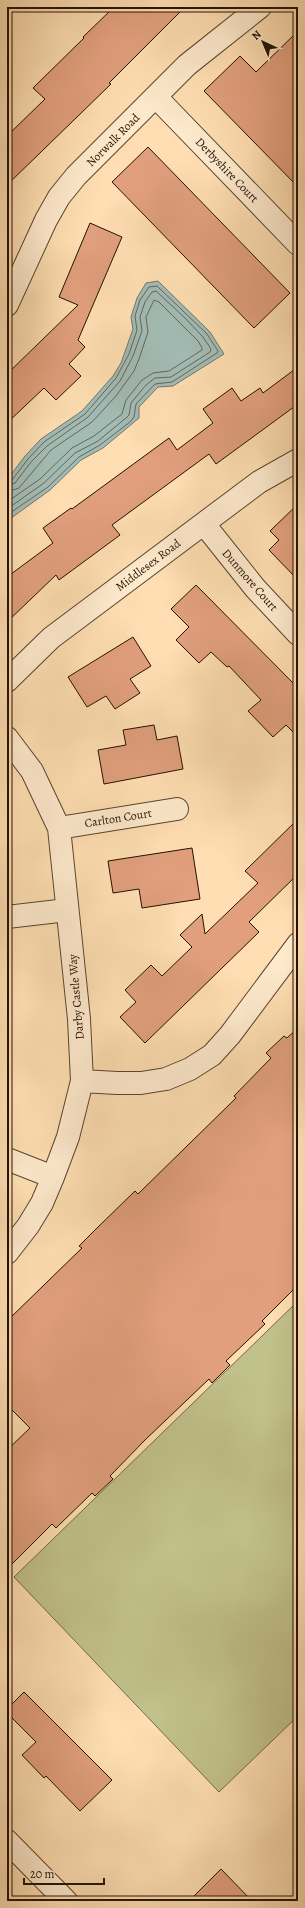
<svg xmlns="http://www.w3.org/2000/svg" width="305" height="1908" font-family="Alegreya,serif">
<rect width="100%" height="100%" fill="#fedeb2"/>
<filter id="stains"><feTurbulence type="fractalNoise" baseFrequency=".005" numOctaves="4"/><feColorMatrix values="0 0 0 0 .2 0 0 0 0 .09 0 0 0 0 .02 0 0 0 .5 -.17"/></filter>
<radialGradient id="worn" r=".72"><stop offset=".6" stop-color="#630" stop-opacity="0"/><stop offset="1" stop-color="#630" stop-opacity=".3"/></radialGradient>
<!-- green -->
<path fill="#c1c18b" stroke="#726946" d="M298,1301V1716L219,1792L14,1577Z"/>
<!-- water -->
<path fill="#a2bbb4" stroke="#70776d" d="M158,281L210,332L224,354L173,386L158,387L139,407V418L103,448L81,460L50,490L7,521V480L25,456L41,439L82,411L113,376L121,363L133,329L131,317L137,298L146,283Z"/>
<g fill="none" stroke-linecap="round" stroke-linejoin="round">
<!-- shore -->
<path stroke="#63665b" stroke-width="1" d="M7,481L12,480L28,459L44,442L85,414L116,378L129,354L137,330L135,316L140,300L149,287L157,286L207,334L218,351L217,353L172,382L155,384L136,404L134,417L130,422L100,445L79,457L48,487L7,515
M7,486L15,483L31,462L47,446L88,417L120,381L133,356L142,331L140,317L145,302L152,292L156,291L184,317L203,337L211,349L210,352L171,377L155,378L146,385L131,403L129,415L126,418L98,441L75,453L44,483L7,509
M7,492L19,488L51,450L92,422L116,396L134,371L139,359L148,332L146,317L154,300L159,302L198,341L202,348V350L169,371L153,373L142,380L126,400L122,414L94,436L72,448L40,479L7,502"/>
</g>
<!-- building -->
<path fill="#e19f7d" stroke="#241102" d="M114,7H185L109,83L111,84L7,185V136L45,99L33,88L84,38L83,37Z
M298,31V187L204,91L240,56L256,72Z
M148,147L290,293L254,328L112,182Z
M90,223L122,237L78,340L85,347L69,364L81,376L56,400L44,388L7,423V374L78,305L59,297Z
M298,367V404L216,464L209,454L112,525L120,535L59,580L56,575L7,622V577L53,543L43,528L71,508L72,509L169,438L177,450L213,423L203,409L232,388L241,401L260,388L263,393Z
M298,504V580L269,550L279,540L270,531Z
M196,585L298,688V737L286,725L273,737L248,711L261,700L229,666L227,667L211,652L199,663L176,640L189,627L171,609Z
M133,637L151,666L130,679L140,693L115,709L106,696L87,707L68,677Z
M154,725L157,740L177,736L183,769L104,784L98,750L126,745L123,730Z
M298,819V874L249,922L259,932L145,1043L120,1017L136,1002L125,990L151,965L162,976L192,947L180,935L202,914L205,934L258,883L245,871Z
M192,848L200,899L142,908L139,889L113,893L108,861Z
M298,1028V1285L262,1321L265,1324L226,1361L230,1365L212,1383L209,1379L145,1440L110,1476L113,1479L95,1496L92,1493L56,1528L52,1524L7,1569V1450L30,1428L7,1405V1321L82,1248L79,1246L97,1228L135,1191L138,1194L236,1098L234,1096L271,1058L266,1053L284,1036L287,1038Z
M24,1692L112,1780L80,1811L46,1776L44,1778L22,1755L36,1742L7,1713V1709Z
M221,1869L252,1901H189Z"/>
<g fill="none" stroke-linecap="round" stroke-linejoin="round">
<defs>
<path id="minor" d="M156,97L298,244
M7,305L46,220L59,197L76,176L187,65L260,7
M204,524L255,588L298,634
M7,681L51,638L259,482L298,460
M7,738L32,771L59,828L79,1019L82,1081L68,1137L53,1177L42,1203L28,1226L7,1253
M59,828L177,809
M7,917L67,910
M82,1081L117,1083H141L166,1079L190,1069L212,1055L230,1035L298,944
M7,1159L53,1177
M7,1841L66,1901"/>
</defs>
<!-- minor casing -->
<use href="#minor" stroke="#5a442e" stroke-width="24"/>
<!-- minor -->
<use href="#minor" stroke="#feeacd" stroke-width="22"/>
</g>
<g text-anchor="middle" stroke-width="3" stroke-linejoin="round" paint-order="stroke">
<!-- street labels -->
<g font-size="12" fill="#241102" stroke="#feeacd">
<text transform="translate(113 140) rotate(-45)" y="4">Norwalk Road</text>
<text transform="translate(227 170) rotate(46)" y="4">Derbyshire Court</text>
<text transform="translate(148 565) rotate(-37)" y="4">Middlesex Road</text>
<text transform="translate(250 580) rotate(49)" y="4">Dunmore Court</text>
<text transform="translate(118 818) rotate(-9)" y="4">Carlton Court</text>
<text transform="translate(76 997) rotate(-95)" y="4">Darby Castle Way</text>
</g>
</g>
<!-- margin -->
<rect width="305" height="1908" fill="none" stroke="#fedeb2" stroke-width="24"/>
<rect x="8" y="8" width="289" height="1892" fill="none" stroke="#241102" stroke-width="2"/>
<rect x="12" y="12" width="281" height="1884" fill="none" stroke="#241102"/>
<!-- north arrow -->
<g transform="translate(263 42) rotate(316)" stroke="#feeacd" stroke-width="3" paint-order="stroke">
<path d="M0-3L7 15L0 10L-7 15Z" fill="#241102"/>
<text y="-6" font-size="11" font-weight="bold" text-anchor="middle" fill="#241102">N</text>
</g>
<!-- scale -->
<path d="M24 1878v6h80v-6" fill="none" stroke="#241102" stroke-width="2"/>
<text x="30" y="1878" font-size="12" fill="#241102" stroke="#feeacd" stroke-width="3" paint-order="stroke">20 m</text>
<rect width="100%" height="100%" filter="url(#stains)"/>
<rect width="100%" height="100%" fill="url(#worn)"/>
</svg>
